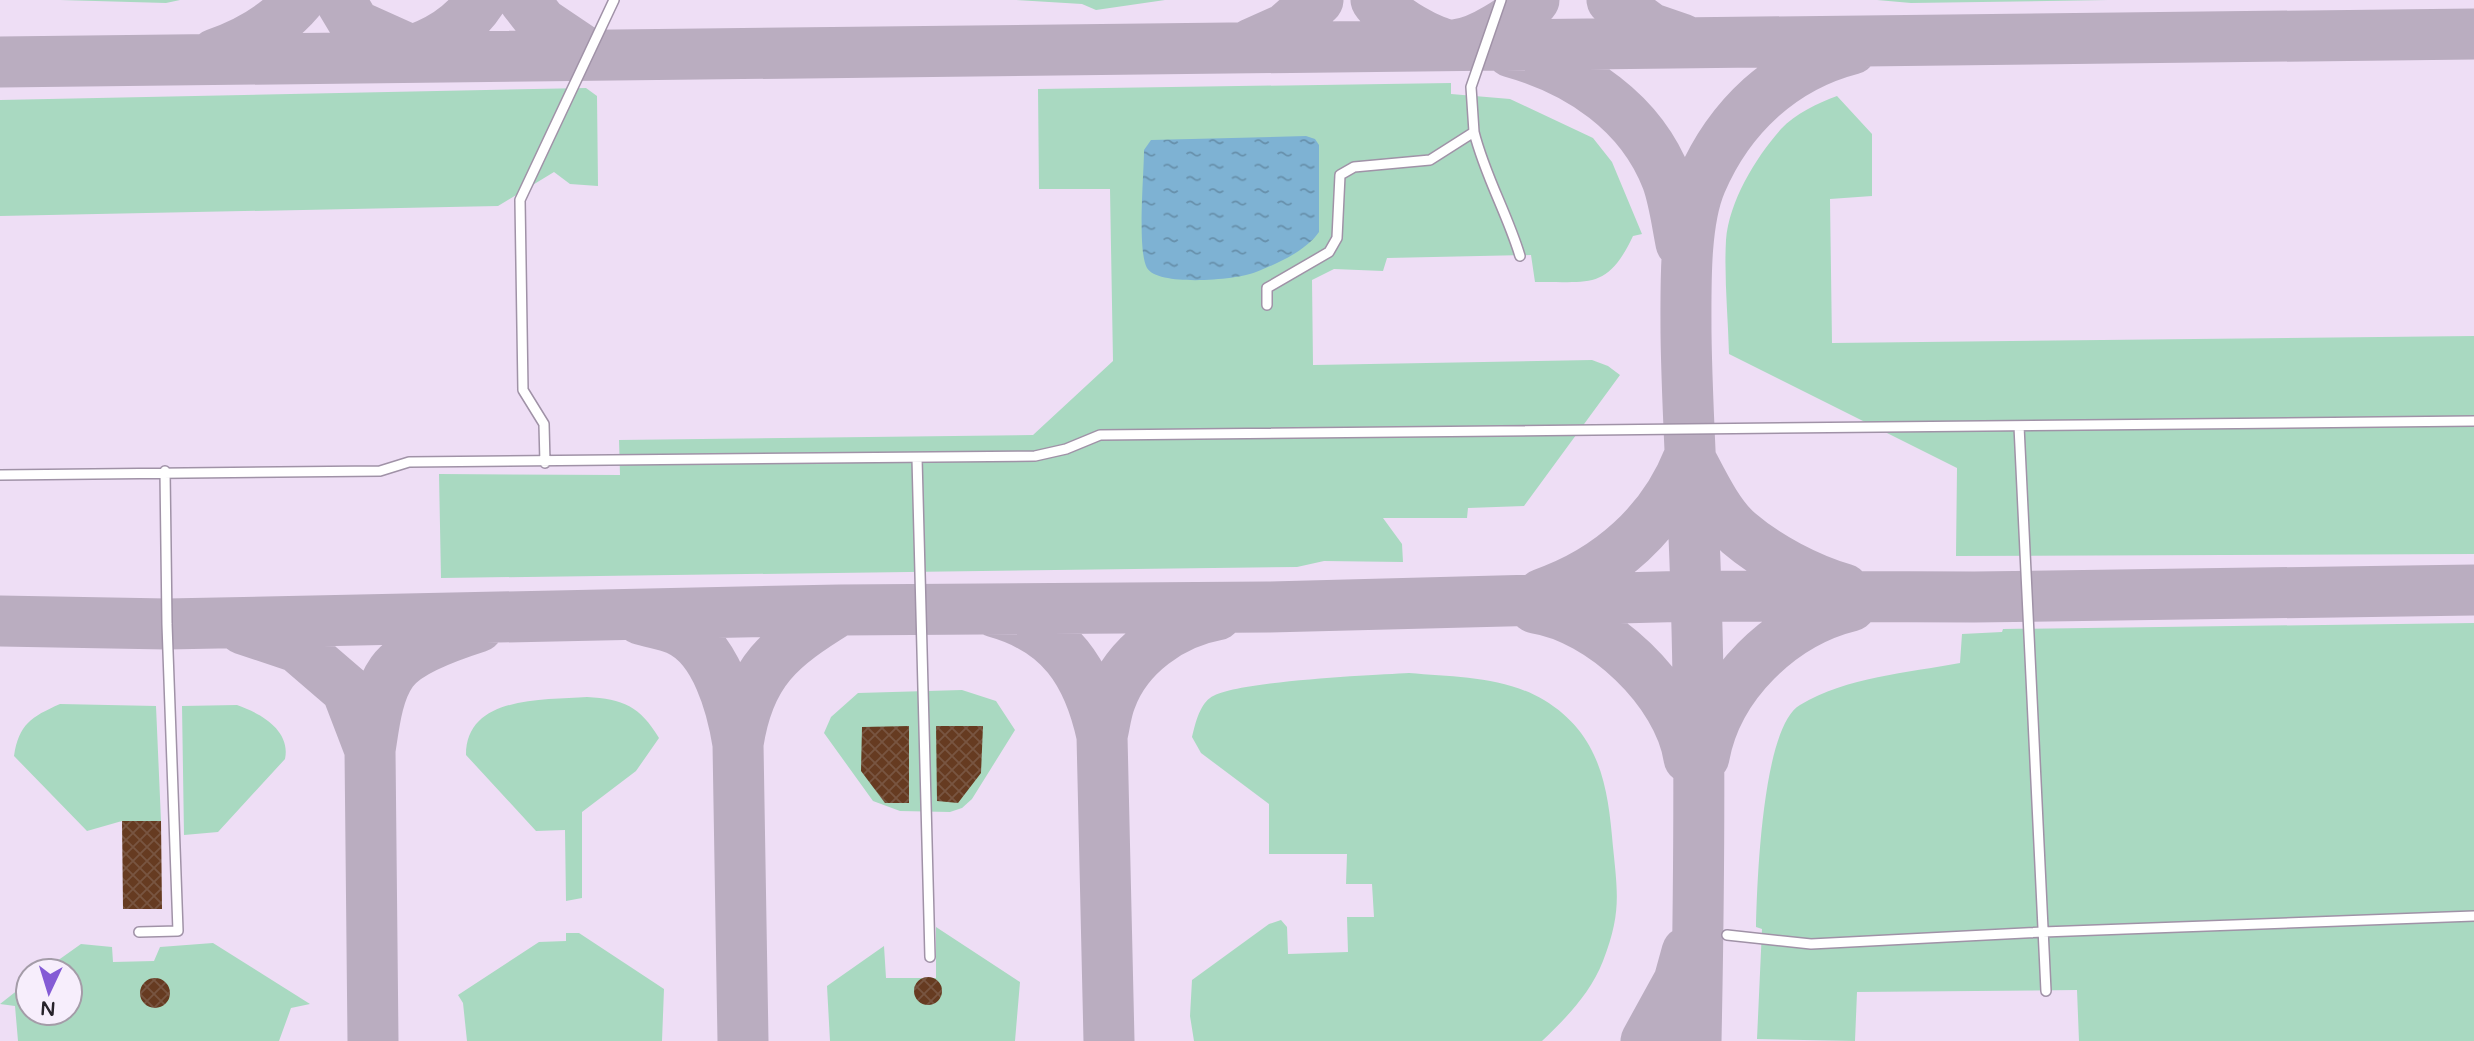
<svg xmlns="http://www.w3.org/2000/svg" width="2474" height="1041" font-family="'Varela Round',sans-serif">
<defs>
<pattern id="water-ripples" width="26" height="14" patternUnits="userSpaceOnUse" patternTransform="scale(1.75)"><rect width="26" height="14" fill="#7eb2d3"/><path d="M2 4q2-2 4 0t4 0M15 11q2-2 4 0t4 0" fill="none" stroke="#6790ab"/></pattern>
<pattern id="building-cross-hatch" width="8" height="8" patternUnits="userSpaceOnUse" patternTransform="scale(1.75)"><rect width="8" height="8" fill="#663b21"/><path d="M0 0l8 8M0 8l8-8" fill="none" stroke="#785541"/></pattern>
</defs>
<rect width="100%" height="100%" fill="#eedef5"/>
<!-- grass -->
<path fill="#a9d9c1" d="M60,0H180L166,3Z
M1016,0H1165L1096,10L1082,4Z
M1877,0H2108L1911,3Z
M1451,83V94L1510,99L1593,138L1612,162L1642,234L1633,236C1607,291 1589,281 1535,282L1531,255L1387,258L1383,271L1334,269L1312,280L1313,365L1592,360L1608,366L1620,375L1524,506L1468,508L1467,518H1383L1402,544L1403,562L1324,561L1297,567L441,578L439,474L620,475L619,440L1033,435L1113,361L1110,189H1039L1038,89Z
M586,88L597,96L598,186L570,184L554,172L498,206L0,216V100Z
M1837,96L1872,134V196L1830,199L1832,343L2474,336V554L1956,556L1957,468L1729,354C1728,316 1724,277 1726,240C1729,201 1756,157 1781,129C1795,114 1818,103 1837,96Z
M2474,623V1041H2079L2077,990L1857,992L1855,1041L1757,1039L1762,929L1756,927C1757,884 1762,727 1800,705C1847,677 1907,673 1960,663L1962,634L2002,632L2003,629Z
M1409,673C1454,677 1503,676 1544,700C1600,734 1608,786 1613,847C1618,895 1621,914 1603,961C1590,994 1566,1018 1542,1041H1194L1190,1016L1192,980L1269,924L1281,920L1287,927L1288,954L1348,952L1347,917H1374L1372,884H1346L1347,854H1269V804L1201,753L1192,737C1195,725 1199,706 1210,698C1232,681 1374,675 1409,673Z
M962,690L996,701L1015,730L972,799L962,808L950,812L900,811L873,801L824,733L831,717L858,693Z
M587,697C623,699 640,706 659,738L636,771L582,812V898L566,901L565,830L536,831L466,755C466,695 545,700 587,697Z
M60,704L156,706L161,821H122L87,831L14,756C19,724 31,717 60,704Z
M237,705C260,713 291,730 285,759L218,832L184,835L182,706Z
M936,927L1020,982L1015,1041H830L827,986L884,946L886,978H936Z
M566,933H579L664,989L662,1041H467L463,1003L458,995L539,942L566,941Z
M213,943L310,1004L291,1008L279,1041H18L15,1006L0,1004L28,982V1013H70V971H43L81,944L112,947L113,962L154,961L160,947Z"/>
<!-- water -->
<path fill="url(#water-ripples)" d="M1306,136L1315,139L1319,145V232C1307,250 1277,264 1256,272C1238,280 1158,287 1147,268C1137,250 1144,174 1144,150L1151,140Z"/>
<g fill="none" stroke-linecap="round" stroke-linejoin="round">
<!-- taxiway -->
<path stroke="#baadc0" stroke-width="51" d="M340,0L355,25L415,52
M524,0L542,23L588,54
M1376,0C1387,17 1434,46 1454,45C1480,43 1517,18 1534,0
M1612,0L1650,28L1682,39
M1251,44L1285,29L1318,0
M1511,52C1579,71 1641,112 1667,180C1674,199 1677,223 1681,243
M405,53C436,43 463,28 481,0
M215,54C247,43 277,26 299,0
M0,62L2474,34
M1692,462C1704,485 1719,516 1739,533C1767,557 1809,579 1844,589
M1542,594C1609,571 1663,523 1689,457
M1535,608C1601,618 1679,691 1689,758
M995,612C1060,630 1088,672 1102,736L1109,1041
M640,619C652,623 666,624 678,630C716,647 732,706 738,744
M0,621L167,624L840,610L1268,607L1696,596L1974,597L2474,590
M243,629L297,647L347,690L370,750
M1102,736C1105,724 1106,711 1111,699C1127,655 1172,623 1217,615
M1704,757C1717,685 1781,623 1851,606
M373,1041L370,750C374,725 377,693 392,672C408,650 453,635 478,627
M743,1041L738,744C749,671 780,647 840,610
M1646,1041L1679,981L1687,952
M1696,1041C1699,893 1701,743 1696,595C1694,507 1687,420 1686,332C1686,288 1684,223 1701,183C1729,117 1782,67 1852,49"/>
</g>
<!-- building -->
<path fill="url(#building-cross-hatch)" d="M909,726V803H885L861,771L862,727Z
M936,726H983L981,773L958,803L937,801Z
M122,821H161L162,909H123Z
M914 991a14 14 0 1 1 28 0a14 14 0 1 1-28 0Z
M140 993a15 15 0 1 1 30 0a15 15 0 1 1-30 0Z"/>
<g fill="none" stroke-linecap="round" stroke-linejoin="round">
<defs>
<path id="service" d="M1474,132C1485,176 1507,213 1520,256
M1267,305V288L1329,252L1337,238L1340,175L1354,167L1430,160L1474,132L1471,87L1501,0
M2019,426L2046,991
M917,458L930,957
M545,463L544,424L523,390L520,200L614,0
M0,475L380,471L409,462L1035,456L1066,449L1100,435L2474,421
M139,932L178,931L167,624L165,471
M1727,935L1811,944L2043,932L2474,916"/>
</defs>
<!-- service casing -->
<use href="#service" stroke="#a092a7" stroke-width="12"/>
<!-- service -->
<use href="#service" stroke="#fff" stroke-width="9"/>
</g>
<!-- north arrow -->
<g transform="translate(49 992) rotate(184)"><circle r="33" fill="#f7eefc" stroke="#a49ca8" stroke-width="2"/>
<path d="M0-5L12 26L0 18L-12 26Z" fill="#845bd5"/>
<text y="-10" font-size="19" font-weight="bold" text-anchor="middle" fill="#27222a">N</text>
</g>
</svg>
